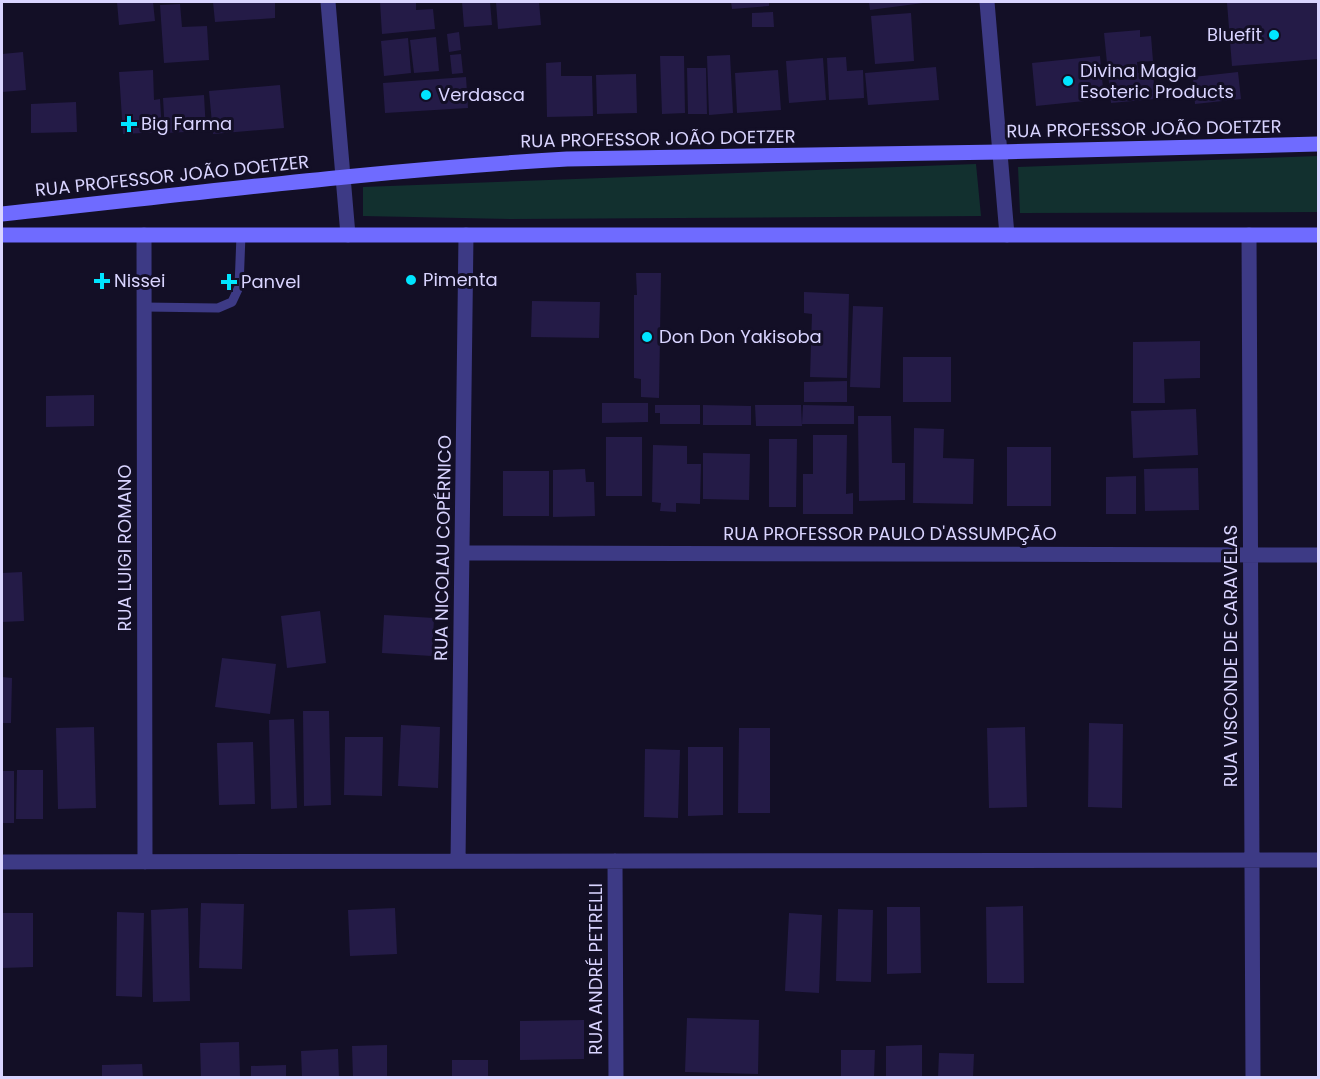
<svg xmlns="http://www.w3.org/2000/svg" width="1320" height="1079" font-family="Poppins,sans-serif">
<rect width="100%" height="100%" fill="#130f26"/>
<!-- green -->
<path fill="#12302f" d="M1318,156V212L1020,213L1018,167Z
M976,164L981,216L513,219L363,216V187Z"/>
<!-- building -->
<path fill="#241b47" d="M117,2H153L155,21L119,25Z
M213,2H275V18L215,22Z
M380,2H416V10L433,9L435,29L382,34Z
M462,2H490L492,25L464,27Z
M496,2H539L541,25L498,29Z
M731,2H769V6L732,9Z
M869,2H923V3L870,10Z
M1248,2H1318V59L1232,66L1227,3Z
M180,4L182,27L207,26L209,60L164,63L160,5Z
M773,12L774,27H752V13Z
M911,13L914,61L875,64L871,16Z
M1140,30V37L1151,36L1153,61L1137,62L1138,73L1153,71L1155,99L1111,103L1104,33Z
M459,32L461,50L449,52L447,34Z
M436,37L439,71L414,73L410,40Z
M408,38L411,73L384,76L381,41Z
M23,52L26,90L2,92V54Z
M461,54L463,73L452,74L450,55Z
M730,55L733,113L709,115L707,56Z
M660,56H684L685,113L662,114Z
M1100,56L1104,99L1036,106L1032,63Z
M846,57L847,71L863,70L864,98L829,100L827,58Z
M823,58L826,100L789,103L786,61Z
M561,62V76H592L593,116L547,117L546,63Z
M936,67L939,100L868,105L865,73Z
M687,68H706L707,114H688Z
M153,70L154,100L160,99L162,132L123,134L119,72Z
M778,70L781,110L737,113L735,73Z
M1238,72L1241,99L1195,104L1193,77Z
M636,74L637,113L597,114L596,75Z
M466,77L468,108L385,113L383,83Z
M280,85L284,128L213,134L209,91Z
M204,95L206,131L165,133L163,98Z
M76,102L77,132L31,133V104Z
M636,273H661L659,398L641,397V379L634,378V295H637Z
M804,292L849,294L847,378L810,377L812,314L804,313Z
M532,301L600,302L599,338L531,337Z
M853,306L883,307L880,388L850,387Z
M1200,341V378L1164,379L1165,403H1133V342Z
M903,357H951V402H903Z
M847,381V402H804V382Z
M94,395V426L46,427V396Z
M602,403H648V422L602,423Z
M655,405H700V424H660V413H655Z
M703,405L751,406V425H703Z
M755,405H801L802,426H756Z
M803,405L854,406V424H802Z
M1196,409L1198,455L1133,458L1131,411Z
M858,416H891L892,463H905V500L859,501Z
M914,428L944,429L943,458L974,459L973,504L913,503Z
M813,435H847L846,494L853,493V514H803V474H813Z
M606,437H642V496H606Z
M769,439H797L796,507H769Z
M653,445L687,446V464H701L700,504L676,503V512L660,511L661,503L652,502Z
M1007,447H1051V506H1007Z
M703,453L750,454L749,500L703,499Z
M1198,468L1199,510L1145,511L1144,469Z
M585,469L586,482H594L595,516L553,517V470Z
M503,471H549V516H503Z
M1136,476V514H1106V477Z
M22,572L24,621L2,622V573Z
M320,611L326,663L287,668L281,616Z
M384,615L434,618L432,656L382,653Z
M222,658L276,664L270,714L215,707Z
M2,677L12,678L11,723H2Z
M303,711H329L331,805L304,806Z
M294,719L297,808L271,809L269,720Z
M1089,723L1123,724L1122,808L1088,807Z
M401,725L440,727L438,788L398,786Z
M94,727L96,808L58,809L56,728Z
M1025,727L1027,807L989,808L987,728Z
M739,728H770V813H738Z
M345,737H383L382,796L344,795Z
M253,742L255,804L219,805L217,743Z
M688,747H723V815L688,816Z
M645,749L680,750L678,818L644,817Z
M17,770H43V819H16Z
M2,771H14V823H2Z
M201,903L244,904L242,969L199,968Z
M1023,906L1024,983H987L986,907Z
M887,907H920L921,973L887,974Z
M188,908L190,1001L153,1002L151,910Z
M395,908L397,954L350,956L348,910Z
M838,909L873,910L871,982L836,981Z
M117,912L144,913L142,997L116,996Z
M2,913H33V967L2,968Z
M789,913L822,915L819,993L785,991Z
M687,1018L759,1020L758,1074L685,1072Z
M584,1020V1059L520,1060V1021Z
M239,1042L240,1078H201L200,1043Z
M387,1045V1078H353L352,1046Z
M922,1045V1078H886V1046Z
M338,1049L339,1078H302L301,1051Z
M841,1050H875L874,1078H841Z
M939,1053L974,1054L973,1078H938Z
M452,1060H488V1078H452Z
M142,1064L143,1078H102V1065Z
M286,1065V1078H251V1066Z"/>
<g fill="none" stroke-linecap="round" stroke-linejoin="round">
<!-- lane -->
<path stroke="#3d3a85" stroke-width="9" d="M144,307L218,308L232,302L239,287L241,235"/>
<!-- street -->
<path stroke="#3d3a85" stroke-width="15" d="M328,2L348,235
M987,2L1007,235
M144,235L145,862
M1249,235L1253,1078
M462,553L1318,555
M458,861L466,235
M615,861L616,1078
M2,862L1318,860"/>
<!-- secondary -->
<path stroke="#6f6bff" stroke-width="15" d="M2,214C190,194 378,170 567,159L1000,152L1318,144
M2,235H1318"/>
</g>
<!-- markers -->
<g fill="#00e5ff" stroke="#130f26" stroke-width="2">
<circle cx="1274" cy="35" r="6"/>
<circle cx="1068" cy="81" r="6"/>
<circle cx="426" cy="95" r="6"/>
<path d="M126 115h6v6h6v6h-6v6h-6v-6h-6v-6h6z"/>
<circle cx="411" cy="280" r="6"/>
<path d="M99 272h6v6h6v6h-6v6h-6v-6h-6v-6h6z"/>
<path d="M226 273h6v6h6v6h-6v6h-6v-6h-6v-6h6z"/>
<circle cx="647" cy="337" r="6"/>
</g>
<g text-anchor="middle" stroke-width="6" stroke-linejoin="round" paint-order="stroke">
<!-- poi labels -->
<g font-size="18" fill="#d9d4ff" stroke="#130f26" text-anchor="start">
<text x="1262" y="41" text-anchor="end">Bluefit</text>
<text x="1080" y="77">Divina Magia<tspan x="1080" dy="21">Esoteric Products</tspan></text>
<text x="438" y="101">Verdasca</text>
<text x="141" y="130">Big Farma</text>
<text x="423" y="286">Pimenta</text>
<text x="114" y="287">Nissei</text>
<text x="241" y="288">Panvel</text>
<text x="659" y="343">Don Don Yakisoba</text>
</g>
<!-- street labels -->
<g font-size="18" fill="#d9d4ff" stroke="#130f26">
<text transform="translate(1144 129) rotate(-1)" y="6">RUA PROFESSOR JOÃO DOETZER</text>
<text transform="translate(658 139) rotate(-1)" y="6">RUA PROFESSOR JOÃO DOETZER</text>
<text transform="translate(172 176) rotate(-6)" y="6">RUA PROFESSOR JOÃO DOETZER</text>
<text x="890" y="540">RUA PROFESSOR PAULO D'ASSUMPÇÃO</text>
<text transform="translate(125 548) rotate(-90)" y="6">RUA LUIGI ROMANO</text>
<text transform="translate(443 548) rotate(-89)" y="6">RUA NICOLAU COPÉRNICO</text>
<text transform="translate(1231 656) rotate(-90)" y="6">RUA VISCONDE DE CARAVELAS</text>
<text transform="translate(596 969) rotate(-90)" y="6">RUA ANDRÉ PETRELLI</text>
</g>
</g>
<!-- border -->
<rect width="1320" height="1079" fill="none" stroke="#d9d4ff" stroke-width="6"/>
</svg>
